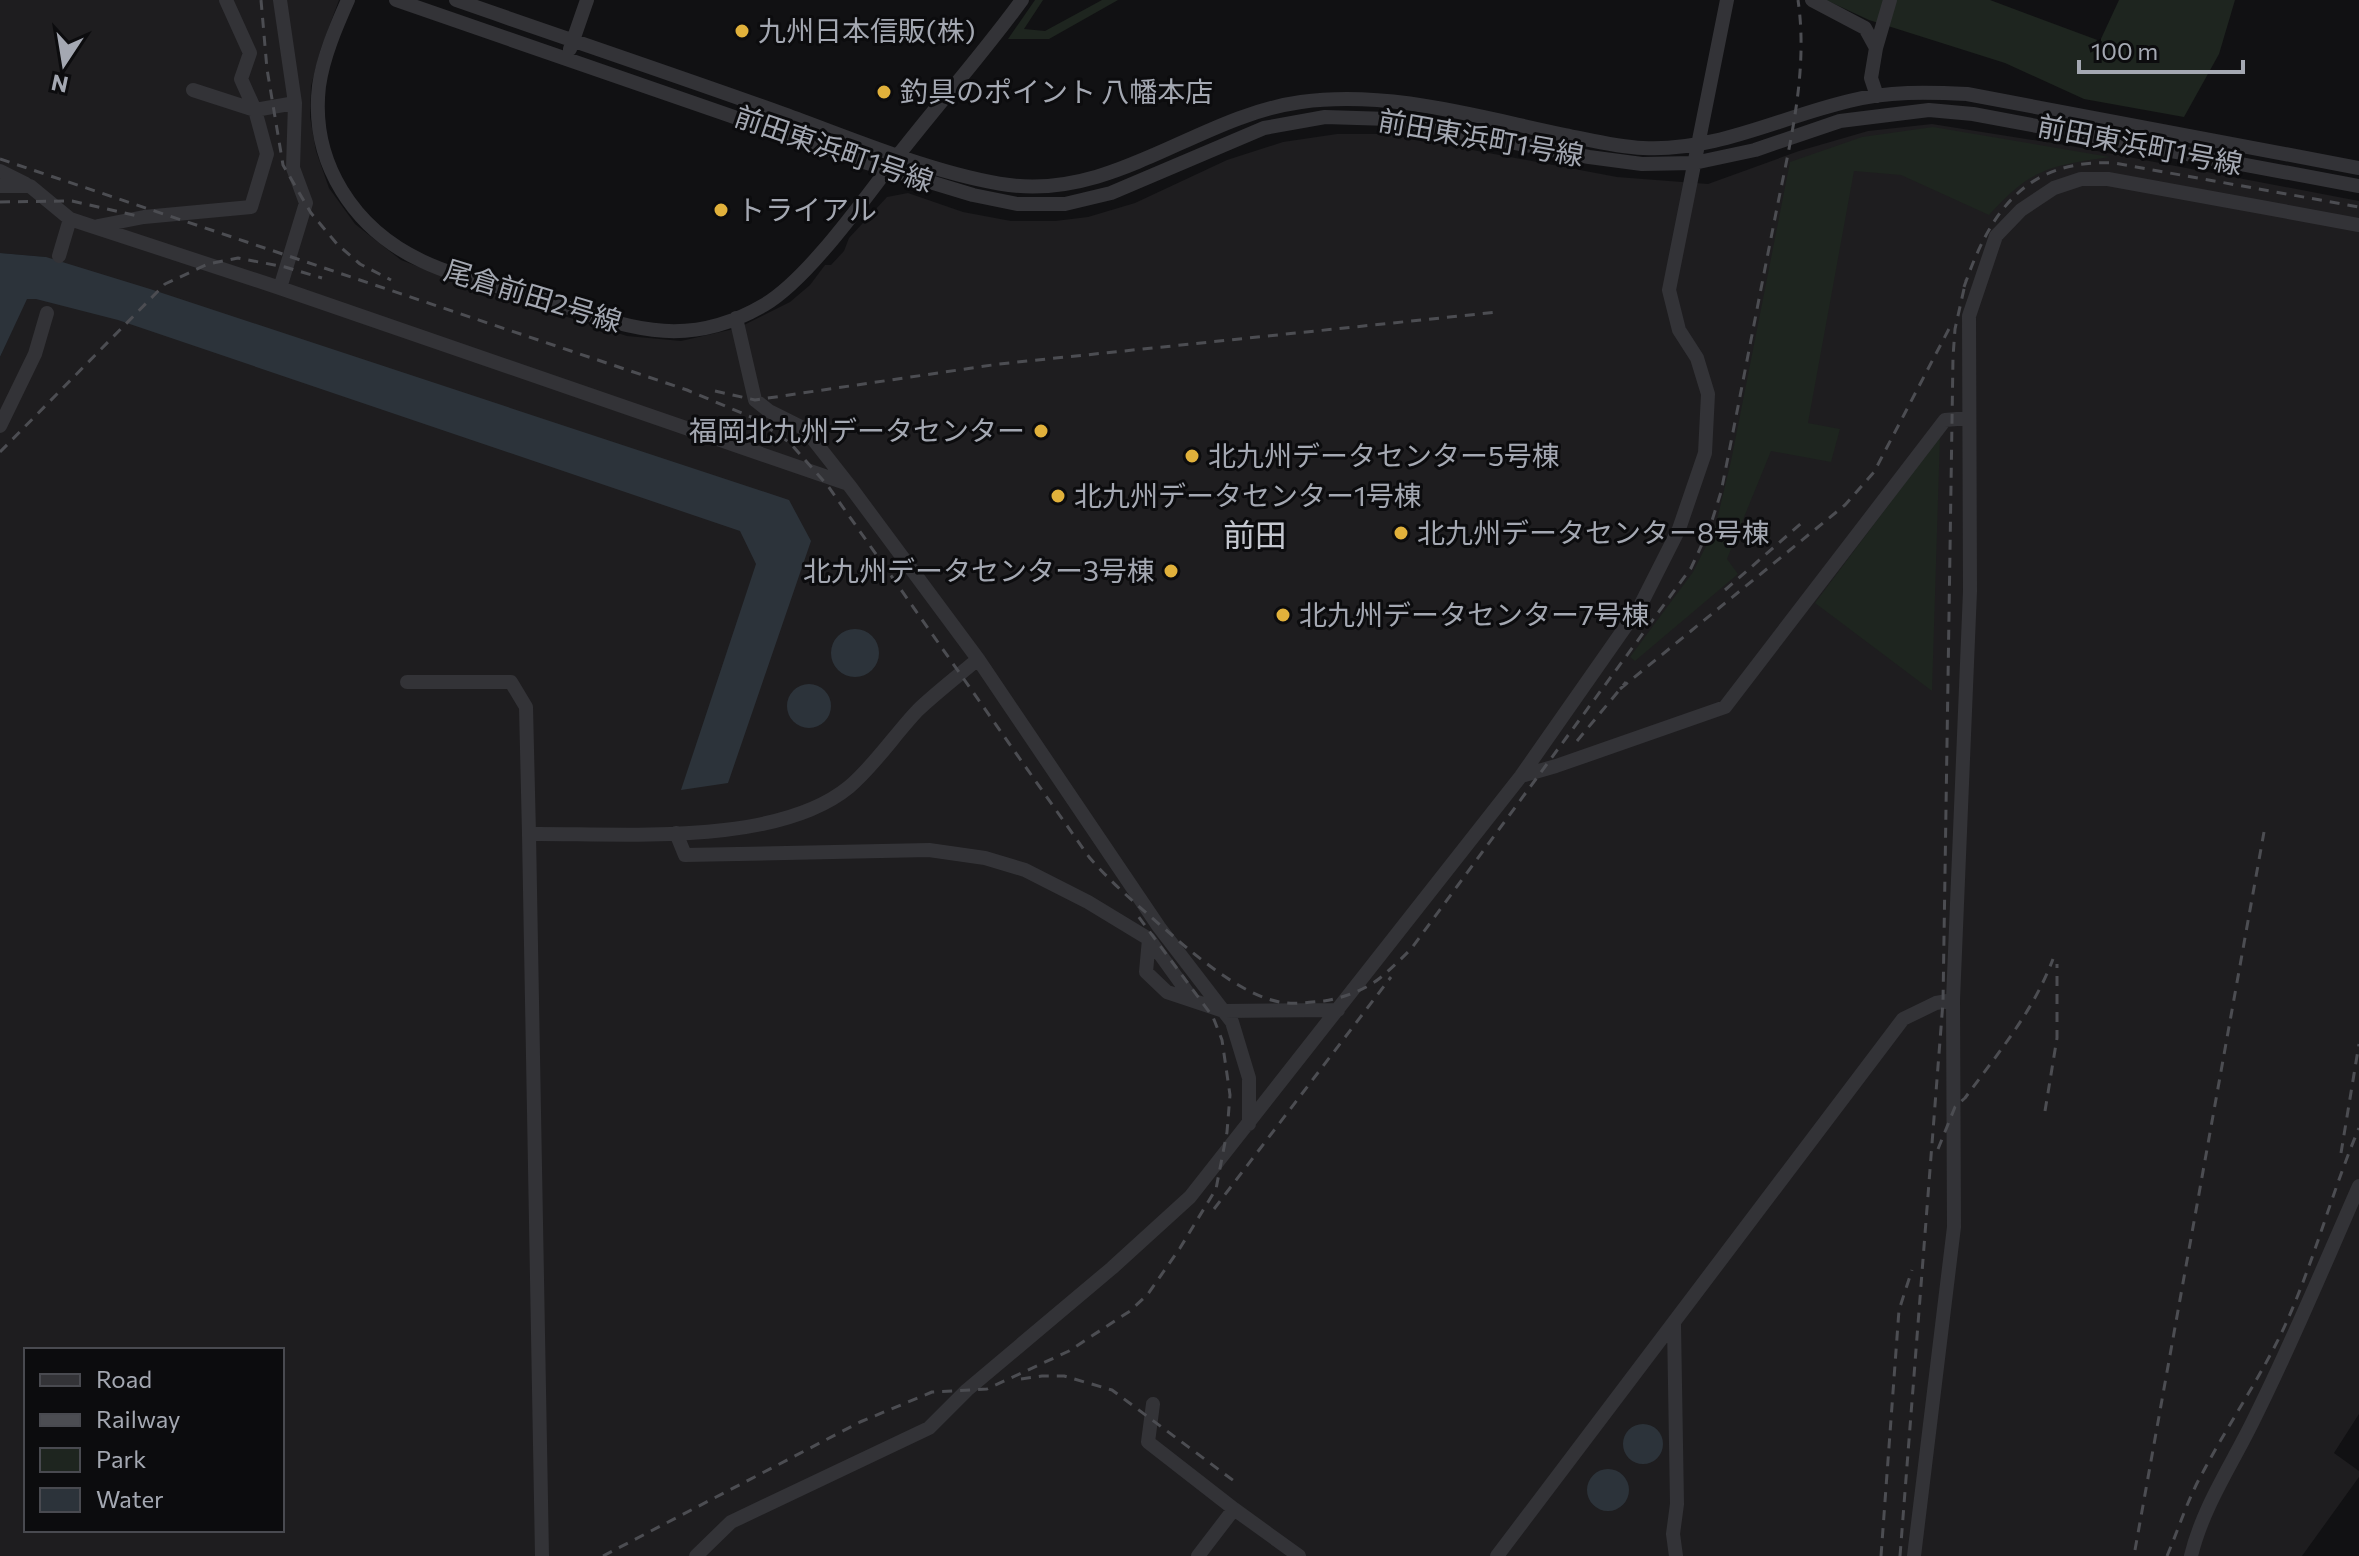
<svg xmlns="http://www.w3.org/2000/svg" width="2359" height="1556" font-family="Commissioner,'Noto Sans JP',sans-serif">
<rect width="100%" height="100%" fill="#111113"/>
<!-- built -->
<path fill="#1e1d1f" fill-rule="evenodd" d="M0,0H339L320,51L311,86L310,117L316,151L329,188L355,224L401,260L466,285L627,336L681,341L738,328L790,302L810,285L825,265H831L844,251L849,238L887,197L908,193L963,212L1011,221H1055L1088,217L1135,203L1227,160L1283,142L1337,134H1387L1617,177L1708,184L1799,151L1868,131L1932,124L2071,146L2359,201V1414L2334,1453L2359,1471V1477L2302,1556H0V357L45,257L0,253ZM26,1350H282V1530H26Z"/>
<!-- green -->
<path fill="#1e251f" d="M1035,0H1043L1024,29L1045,31L1102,0H1118L1049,39H1008Z
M1826,0H1990L2100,41L2119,0H2235L2219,54L2184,117L2084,99L2005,63L1869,20Z
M1933,127L2110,157C2049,166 2032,168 1989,215L1901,175L1854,171L1808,423L1840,429L1831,462L1771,451L1727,559L1738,574L1635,661L1630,657L1693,572L1715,528L1731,461L1790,162L1862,137Z
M1940,436L1932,691L1815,603Z"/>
<!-- water -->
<path fill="#2c333a" d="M0,253L46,257L150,289L789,500L811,541L728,783L681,790L756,564L740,531L118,320L36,299H27L0,357Z
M831 653a24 24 0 1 1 48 0a24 24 0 1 1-48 0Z
M787 706a22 22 0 1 1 44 0a22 22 0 1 1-44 0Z
M1623 1444a20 20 0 1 1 40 0a20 20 0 1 1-40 0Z
M1587 1490a21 21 0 1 1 42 0a21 21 0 1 1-42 0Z"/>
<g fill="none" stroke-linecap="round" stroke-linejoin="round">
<!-- minor -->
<path stroke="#333337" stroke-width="14" d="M226,0L250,53L241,79L255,110L295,103
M348,0C336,27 323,57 319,86C310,163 354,229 422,261C455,277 502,287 538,298C621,324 681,354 764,305C805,281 857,209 886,171C930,113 979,59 1022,0
M396,0L864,162L973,195L1017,204H1065L1111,193L1264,128L1325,117L1389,119L1589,157L1642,164L1694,163L1755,150L1840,121L1929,110L1973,114L2359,186
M456,0C565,38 675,75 784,114C853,139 937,175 1009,185C1115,199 1199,116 1301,102C1390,90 1478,117 1565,135C1590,140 1617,147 1643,148C1715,152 1781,117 1849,101C1888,91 1928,92 1967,94L2359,168
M1812,0L1865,28L1876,48L1871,78L1877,96
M1876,48L1890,0
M570,49L587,0
M0,171L26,184
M0,186H30L70,219L280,288L848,484
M98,226L144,217L251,207L267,154L255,110L193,90
M59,256L70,219
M280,288L306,203L293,168L295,103L280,0
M736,318L755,400L769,411L805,429L849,485L978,659L1159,927L1232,1022L1249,1078V1124
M0,426L35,354L47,313
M407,682H511L526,707L529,834
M1521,776L1556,766L1725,707L1945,420L1969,418
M676,833L685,855L929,850L985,858L1025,870L1088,902L1149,939L1193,1000
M1149,939L1146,972L1167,992L1224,1011L1338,1010
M1674,1324L1677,1504L1673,1534L1676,1556
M1153,1404L1148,1442L1234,1509
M542,1556L529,834C620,833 776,847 849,787C875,765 895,734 918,710C937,692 958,676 978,659
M696,1556L731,1522L929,1428L967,1390L1112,1268L1190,1197L1521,776L1640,606L1679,529L1705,453L1708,394L1697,358L1679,330L1669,290L1727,0
M1198,1556L1234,1509L1299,1556
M1497,1556L1903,1019L1936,1003L1953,1000
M1914,1556L1954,1227L1953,1000L1970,591L1969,316L1996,236L2021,210L2054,188L2081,179H2108L2359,225
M2191,1556C2203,1506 2233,1463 2255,1417C2293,1341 2325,1263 2359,1186"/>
<!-- rail -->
<path stroke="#4c4d52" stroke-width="3" stroke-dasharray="10 8" stroke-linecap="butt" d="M261,0L267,69L283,165L311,213L337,244L360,264L391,280
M0,159L687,390L756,419L790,443L828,486L1089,857C1114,886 1144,911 1173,936C1202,961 1249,1000 1287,1003C1299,1004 1312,1002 1324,1001C1343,998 1365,990 1380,978C1391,969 1401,959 1411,949L1691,568L1710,527L1721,492C1739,403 1756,313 1774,223C1788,150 1809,75 1798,0
M0,202L72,201L138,216
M1964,287C1990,212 2025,159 2114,163L2359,207
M715,391L755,400L999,364L1498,312
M0,452L165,284L208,264L238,258L285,267L322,278
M1725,590L1805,520
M1620,689L1845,505L1874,472L1951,325
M1577,741L1626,682
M2045,1111L2057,1038V964
M1938,1149L1955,1107L1965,1098C1998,1053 2033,1012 2053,959
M2341,1153L2359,1044
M1214,1209L1391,977
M1021,1379L1042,1376H1064L1112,1390L1234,1481
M2135,1550L2264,832
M603,1556L860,1422L932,1392L987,1389L1069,1351L1130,1311L1148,1294L1180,1248L1216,1189L1227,1132L1230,1095L1222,1040L1213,1017L1135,912
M1881,1556L1899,1310L1912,1270
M1900,1556L1943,1002L1953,357L1955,329L1966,280
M2167,1556C2179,1528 2188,1498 2203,1472C2228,1425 2258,1381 2281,1334C2313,1267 2330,1196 2359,1128"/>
</g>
<!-- markers -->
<g fill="#e1b13b" stroke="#0c0c0e" stroke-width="3">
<circle cx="742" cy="31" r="8"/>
<circle cx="884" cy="92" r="8"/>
<circle cx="721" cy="210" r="8"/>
<circle cx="1041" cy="431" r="8"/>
<circle cx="1192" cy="456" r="8"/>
<circle cx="1058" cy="496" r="8"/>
<circle cx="1401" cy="533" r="8"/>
<circle cx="1171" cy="571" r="8"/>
<circle cx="1283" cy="615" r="8"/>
</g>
<g text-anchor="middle" stroke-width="6" stroke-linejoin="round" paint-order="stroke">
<!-- poi labels -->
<g font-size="28" fill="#a4a8b2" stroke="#0c0c0e" text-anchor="start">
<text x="758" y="41">九州日本信販(株)</text>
<text x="900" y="102">釣具のポイント 八幡本店</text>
<text x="737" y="220">トライアル</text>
<text x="1025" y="441" text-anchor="end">福岡北九州データセンター</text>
<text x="1208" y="466">北九州データセンター5号棟</text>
<text x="1074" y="506">北九州データセンター1号棟</text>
<text x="1417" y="543">北九州データセンター8号棟</text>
<text x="1155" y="581" text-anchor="end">北九州データセンター3号棟</text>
<text x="1299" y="625">北九州データセンター7号棟</text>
</g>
<!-- street labels -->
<g font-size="28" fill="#a4a8b2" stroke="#0c0c0e">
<text transform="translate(1481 138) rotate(10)" y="10">前田東浜町1号線</text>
<text transform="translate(2140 145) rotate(11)" y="10">前田東浜町1号線</text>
<text transform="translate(834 149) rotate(19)" y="10">前田東浜町1号線</text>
<text transform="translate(533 296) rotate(17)" y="10">尾倉前田2号線</text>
</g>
<!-- quarter labels -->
<g font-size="32" fill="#c4c7cf" stroke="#0c0c0e">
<text x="1255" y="547">前田</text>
</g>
</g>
<!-- legend -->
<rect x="24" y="1348" width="260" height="184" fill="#0c0c0e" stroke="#494a50" stroke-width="2"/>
<rect x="40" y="1374" width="40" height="12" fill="#333337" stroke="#494a50" stroke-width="2"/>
<text x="96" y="1388" font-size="24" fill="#a4a8b2">Road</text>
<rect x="40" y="1414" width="40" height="12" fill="#4c4d52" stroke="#494a50" stroke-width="2"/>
<text x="96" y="1428" font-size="24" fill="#a4a8b2">Railway</text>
<rect x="40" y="1448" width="40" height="24" fill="#1e251f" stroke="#494a50" stroke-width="2"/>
<text x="96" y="1468" font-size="24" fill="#a4a8b2">Park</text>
<rect x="40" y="1488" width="40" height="24" fill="#2c333a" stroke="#494a50" stroke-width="2"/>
<text x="96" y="1508" font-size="24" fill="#a4a8b2">Water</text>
<!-- north arrow -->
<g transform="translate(64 64) rotate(192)" stroke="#0c0c0e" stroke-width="6" paint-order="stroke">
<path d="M0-6L14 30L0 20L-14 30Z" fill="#a4a8b2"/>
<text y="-12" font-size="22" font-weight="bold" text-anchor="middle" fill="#a4a8b2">N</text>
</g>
<!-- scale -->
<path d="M2079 60v12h164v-12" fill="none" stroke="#a4a8b2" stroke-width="4"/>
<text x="2091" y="60" font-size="24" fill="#a4a8b2" stroke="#0c0c0e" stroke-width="6" paint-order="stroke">100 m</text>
</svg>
